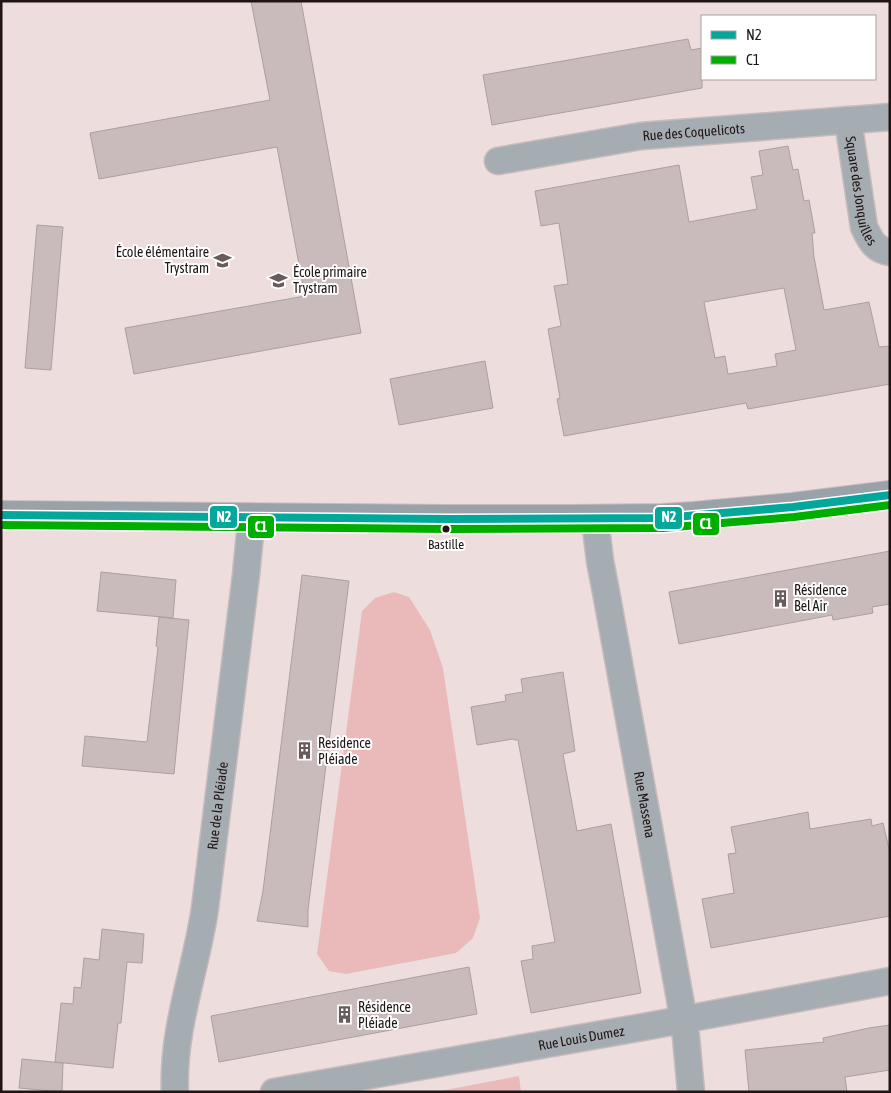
<svg xmlns="http://www.w3.org/2000/svg" width="891" height="1093" font-family="'Asap Condensed',sans-serif">
<rect width="100%" height="100%" fill="#edd"/>
<!-- green -->
<path fill="#eababb" d="M394,592L409,597L430,630L443,668L480,918L473,938L456,953L346,974L329,971L317,954L362,611L375,598Z
M519,1076L521,1092H435Z"/>
<!-- building -->
<path fill="#c9bbbb" stroke="#ac9f9f" fill-rule="evenodd" d="M251,1H301L361,333L134,374L125,328L305,296L277,147L99,179L90,133L270,100Z
M688,39L691,50L702,48V88L492,125L483,75Z
M788,146L793,170L798,169L804,201L809,200L815,233H812L814,257L824,310L869,302L879,347L890,346V384L748,409L746,403L564,436L557,399L560,398L548,329L561,326L554,286L568,284L559,223L541,226L535,191L679,165L689,222L757,209L751,177L763,175L759,151ZM784,288L796,350L775,354L777,366L728,374L725,356L715,358L704,302Z
M37,225L63,227L51,370L25,368Z
M485,361L493,408L399,425L390,379Z
M890,551V604L872,607L873,613L833,620L832,615L679,644L669,592Z
M101,572L176,580L173,618L97,611Z
M302,575L349,581L308,910V927L257,921L263,891Z
M159,617L189,620L174,774L82,766L85,736L147,742L158,647L156,646Z
M563,672L575,751L563,754L577,831L611,824L641,993L531,1013L521,961L533,959L532,946L555,942L518,740H514L513,739L477,745L471,707L506,701L505,695L523,692L521,679Z
M808,812L810,829L871,819L872,826L883,823L890,853V916L711,948L702,899L734,893L728,854L736,853L731,827Z
M102,929L144,934L142,963L127,962L121,1023H118L113,1068L55,1062L61,1003L73,1004L74,987L81,988L84,958L99,960Z
M469,967L477,1014L219,1062L211,1016Z
M890,1025V1070L845,1077L847,1092H749L745,1050L824,1042L823,1038L869,1028Z
M22,1059L63,1063L62,1092L19,1088Z"/>
<g fill="none" stroke-linecap="round" stroke-linejoin="round">
<defs>
<g id="street">
<path id="s1" d="M848,120L864,227C870,239 874,250 890,252"/>
<path id="s2" d="M498,161L641,136L890,117"/>
<path id="s3" d="M595,519L600,561L606,592L680,999L686,1037L691,1092"/>
<path id="s4" d="M175,1092C172,1029 196,970 205,908L246,575L250,534L249,517"/>
<path id="s5" d="M274,1092L649,1026L890,981"/>
</g>
<path id="secondary" d="M1,515L449,519H569L663,518L694,516L793,507L890,495"/>
</defs>
<!-- street casing -->
<use href="#street" stroke="#c7bbbb" stroke-width="29"/>
<!-- secondary casing -->
<use href="#secondary" stroke="#c7bbbb" stroke-width="30"/>
<!-- street -->
<use href="#street" stroke="#a5adb2" stroke-width="26"/>
<!-- secondary -->
<use href="#secondary" stroke="#99a2a9" stroke-width="28"/>
<defs>
<path id="bus-1" d="M1,515L449,519L663,518L793,507L890,495"/>
<path id="bus-2" d="M1,525L449,529L663,528L794,517L890,505"/>
</defs>
<!-- bus-1 casing -->
<use href="#bus-1" stroke="#fff" stroke-width="11"/>
<!-- bus-2 casing -->
<use href="#bus-2" stroke="#fff" stroke-width="11"/>
<!-- bus-1 -->
<use href="#bus-1" stroke="#03a89b" stroke-width="8"/>
<!-- bus-2 -->
<use href="#bus-2" stroke="#00ae00" stroke-width="8"/>
</g>
<!-- icons -->
<defs>
<symbol id="school-bare" viewBox="-9 -9 18 18"><path d="M0-5L7-2L0 1L-7-2ZM-4 1L0 2.5L4 1V4Q0 6-4 4Z" fill="#675b5b" stroke="#fff" stroke-width="2.5" paint-order="stroke"/></symbol>
<symbol id="building-bare" viewBox="-9 -9 18 18"><path d="M-4-6H4V6H1V3H-1V6H-4ZM-2.5-4.3h1.7v1.8h-1.7ZM.8-4.3h1.7v1.8H.8ZM-2.5-1h1.7V.8h-1.7ZM.8-1h1.7V.8H.8Z" fill="#675b5b" stroke="#fff" stroke-width="2.5" paint-order="stroke"/></symbol>
</defs>
<g fill-rule="evenodd">
<use href="#school-bare" x="210" y="248" width="25" height="25"/>
<use href="#school-bare" x="266" y="268" width="25" height="25"/>
<use href="#building-bare" x="768" y="586" width="25" height="25"/>
<use href="#building-bare" x="292" y="738" width="25" height="25"/>
<use href="#building-bare" x="332" y="1002" width="25" height="25"/>
</g>
<!-- markers -->
<circle fill="#1f1515" stroke="#fff" stroke-width="2" cx="446" cy="529" r="4.5"/>
<g text-anchor="middle" stroke-width="4" stroke-linejoin="round" paint-order="stroke">
<!-- bus labels -->
<g font-size="13" fill="#1f1515" stroke="#fff">
<text x="446" y="549">Bastille</text>
</g>
<!-- street labels -->
<g font-size="14" fill="#1f1515" stroke="#fff">
<text dy="5" stroke="none"><textPath href="#s2" startOffset="198">Rue des Coquelicots</textPath></text>
<text dy="5" stroke="none"><textPath href="#s1" startOffset="72">Square des Jonquilles</textPath></text>
<text dy="5" stroke="none"><textPath href="#s4" startOffset="290">Rue de la Pléiade</textPath></text>
<text dy="5" stroke="none"><textPath href="#s3" startOffset="290">Rue Massena</textPath></text>
<text dy="5" stroke="none"><textPath href="#s5" startOffset="312">Rue Louis Dumez</textPath></text>
</g>
<!-- poi labels -->
<g font-size="14" fill="#1f1515" stroke="#fff" text-anchor="start">
<text x="209" y="257" text-anchor="end">École élémentaire<tspan x="209" dy="16">Trystram</tspan></text>
<text x="293" y="277">École primaire<tspan x="293" dy="16">Trystram</tspan></text>
<text x="794" y="595">Résidence<tspan x="794" dy="16">Bel Air</tspan></text>
<text x="318" y="748">Residence<tspan x="318" dy="16">Pléiade</tspan></text>
<text x="358" y="1012">Résidence<tspan x="358" dy="16">Pléiade</tspan></text>
</g>
</g>
<g stroke="#fff" stroke-width="2">
<rect x="209" y="505" width="29" height="24" rx="5" fill="#03a89b"/>
<rect x="654" y="506" width="29" height="24" rx="5" fill="#03a89b"/>
<rect x="692" y="512" width="28" height="24" rx="5" fill="#00ae00"/>
<rect x="247" y="515" width="28" height="24" rx="5" fill="#00ae00"/>
</g>
<g font-size="14" text-anchor="middle" font-weight="bold" fill="#fff">
<text x="224" y="522">N2</text>
<text x="669" y="522">N2</text>
<text x="706" y="529">C1</text>
<text x="261" y="532">C1</text>
</g>
<!-- border -->
<rect width="891" height="1093" fill="none" stroke="#1f1515" stroke-width="5"/>
<!-- legend -->
<rect x="701" y="15" width="175" height="65" fill="#ffffff" stroke="#a5a1a1"/>
<rect x="711" y="31" width="25" height="8" fill="#03a89b" stroke="#a5a1a1"/>
<text x="746" y="40" font-size="15" fill="#1f1515">N2</text>
<rect x="711" y="56" width="25" height="8" fill="#00ae00" stroke="#a5a1a1"/>
<text x="746" y="65" font-size="15" fill="#1f1515">C1</text>
</svg>
